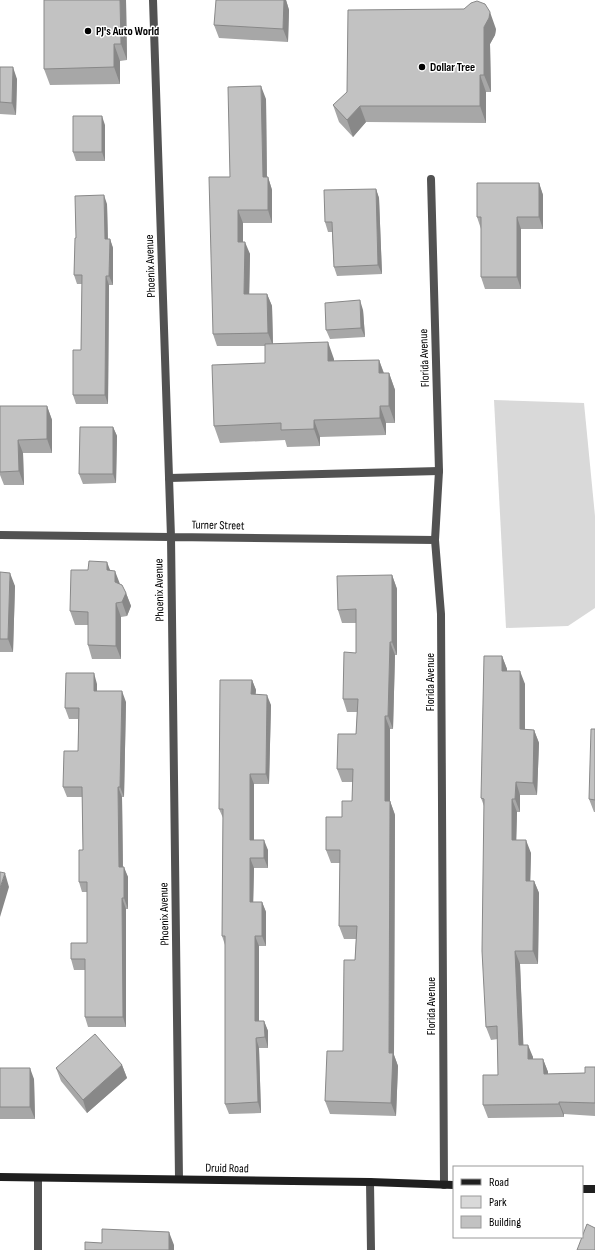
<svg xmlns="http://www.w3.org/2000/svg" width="595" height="1250" font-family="'Sofia Sans Condensed',sans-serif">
<rect width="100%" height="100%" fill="#fff"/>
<!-- green -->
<path fill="#d9d9d9" d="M494,400L584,403L595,516V608L568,626L506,628Z"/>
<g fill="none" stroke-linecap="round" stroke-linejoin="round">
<!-- lane -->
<path stroke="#525252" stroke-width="8" d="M169,478L439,471"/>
<!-- street -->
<path stroke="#525252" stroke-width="8" d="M153,0L171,537L179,1179
M431,179L439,471L435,540L441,614L444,1185
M0,535L435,540
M38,1178V1250
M370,1182L371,1250"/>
<!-- secondary -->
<path stroke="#1f1f1f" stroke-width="8" d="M0,1177L370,1182L454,1185
M582,1189H595"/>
</g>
<!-- wall -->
<path fill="#a7a7a7" d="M44,0H126L127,60L120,61V84L50,85L44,69Z
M284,0H286L289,10L288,42L219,38L214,25Z
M496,29L495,35L490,44L491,92H486V123L366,122L353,137L339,122L333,105Z
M0,67L17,79L16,115L0,114Z
M266,99L267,177H268L272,190V223H243V242L250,254L249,294H267L272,306L273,344L334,359V361L379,360L384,373H389L395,390V423H386V435L320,437V446L287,447L285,440L220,443L214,426L265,363V346H217L213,334L230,177Z
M105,125V161H76L73,152Z
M539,183L543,195V229H521V289H485L481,277V229L477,217Z
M376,189L379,198L382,274L337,276L334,267L332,232H328L325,222Z
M107,204L108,239H110L113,248V285H109L108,404H76L73,395L81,350L82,284H77L74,275L76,238Z
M363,310L365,337L330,339L326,330Z
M0,406H47L52,420V453H23L24,485H4L0,475Z
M113,427L117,436L116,483L83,484L79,474Z
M110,571L126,593L131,606L127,616L121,617V659H92L88,645V625H75L70,611Z
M0,572L15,586L13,652H0Z
M392,575L397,589V655H395L393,729H390V801L395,815L394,1055L398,1066L396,1116L330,1114L325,1101L343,1051L355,960L356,939H344L339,926L340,863H331L326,850L342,817L352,801L353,782H342L337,769L356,734L357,712H347L343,699L356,653V623H342L338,610Z
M502,656L507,669V671L525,684V729L534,730L539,743L537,795H520V812H517L516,840L531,853L530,881H534L539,893L538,964H520L523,1045L533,1057V1059H543L548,1072V1074L585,1073L595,1067V1116L564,1114V1117L488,1118L483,1105L498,1075V1039L491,1040L486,1027L484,806L481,798Z
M252,680L256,690L255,694L271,705L269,784H254V840L268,850V868H254L253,902H262L266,912V946H259V1021H264L268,1031V1048H259L261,1113L229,1114L225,1104V945L222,936L223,818L219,809Z
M97,684V691L126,702L124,797H122L123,867L128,877V909H126V1027H88L85,1017V970H74L71,959L87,943V892H82L79,882L83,850L82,797H67L63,787L78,751V719H69L65,708Z
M595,729V812H594L589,799Z
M122,1065L127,1078L87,1113L61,1081L56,1068Z
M0,1068L34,1079L35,1119H0Z"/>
<!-- shaded-wall -->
<path fill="#888" d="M120,0H126L127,60L121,44Z
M284,0H286L289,10L288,42L283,29Z
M490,12L496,29L495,35L490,44L491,92L484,75V27Z
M114,44L120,61V84L114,67Z
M13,67L17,79L16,115L12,103Z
M480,75L486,92V123L480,106Z
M261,86L266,99L267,190L263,177Z
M360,106L366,122L353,137L347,120Z
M102,116L105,125V161L102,152Z
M268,177L272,190V223L268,210Z
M539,183L543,195V229L539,217Z
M376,189L379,198L382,274L378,265Z
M104,195L107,204L108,248L105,239Z
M238,210L243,223V254L238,242Z
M517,217L521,229V289L517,277Z
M110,239L113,248V285L109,276Z
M245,242L250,254L249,306L244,294Z
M106,276L109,285L108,404L105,395Z
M267,294L272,306L273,346L268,333Z
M360,300L363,310L365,337L361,328Z
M328,342L334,359V378L328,361Z
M379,360L385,377L379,373Z
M389,373L395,390V423L389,406Z
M47,406L52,420V453L47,439Z
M380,406L386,423V435L380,418Z
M314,420L320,437V446L314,429Z
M113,427L117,436L116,483L113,474Z
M18,440L23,453L24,485L19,471Z
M107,562L112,575L107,570Z
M115,571L120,584L115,582Z
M10,573L15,586L13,652L8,639Z
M392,575L397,589V655L392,642Z
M126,593L131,606L127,616L122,602Z
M116,603L121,617V659L116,646Z
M390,642L395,655L393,729L388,716Z
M502,656L507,669V684L502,671Z
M520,671L525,684V742L520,729Z
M94,673L97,684V701L94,691Z
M252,680L256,690L255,704L251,694Z
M122,691L126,702L124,797L120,787Z
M267,695L271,705L269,784L266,774Z
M385,716L390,729V815L385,801Z
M534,730L539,743L537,795L533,783Z
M250,774L254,784V850L250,840Z
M516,782L520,795V812L515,799Z
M118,787L122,797L123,877L119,867Z
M512,799L517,812L516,853L512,840Z
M390,801L395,815L394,1055L398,1066L396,1116L391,1103L389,1053Z
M264,840L268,850V868L264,858Z
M526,840L531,853L530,893L526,881Z
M250,858L254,868L253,912L250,902Z
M124,867L128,877V909L124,898Z
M5,873L9,887L0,917V888Z
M534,881L539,893L538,964L533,951Z
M122,898L126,909V1027L123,1017Z
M262,902L266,912V946L262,936Z
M255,936L259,946V1031L255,1021Z
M515,951L520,964L524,1058L519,1045Z
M264,1021L268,1031V1048L265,1037Z
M256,1038L259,1048L261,1113L258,1102Z
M528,1045L533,1057V1072L528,1059Z
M543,1059L548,1072V1087L544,1074Z
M122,1065L127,1078L87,1113L83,1100Z
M30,1068L34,1079L35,1119L30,1107Z
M559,1102L564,1114V1117L559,1104Z
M169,1232L174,1245V1250H169Z"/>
<!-- building -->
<path fill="#c2c2c2" stroke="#888" d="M44,0H120L121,44H114V67L44,69Z
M216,0H284L283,29L214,25Z
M477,1L485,4L490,12L489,18L484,27V75H480V106H360L347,120L333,105L347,92L348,10L464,9L471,3Z
M0,67H13L12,103L0,102Z
M261,86L263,177H268V210H238V242H245L244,294H267L268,333L213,334L209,177H230L228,87Z
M73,116H102V152H73Z
M477,183H539V217H517V277H481V217H477Z
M376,189L378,265L334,267L332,222H325L324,190Z
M104,195L105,239H110L109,276H106L105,395H73V350H81L82,275H74L75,238H76L75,196Z
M360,300L361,328L326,330L325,303Z
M328,342V361L379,360V373H389V406H380V418L314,420V429L281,430V423L214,426L212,365L265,363V344Z
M0,406H47V439L18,440L19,471L0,472Z
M80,427H113V474H79Z
M89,561L107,562V570L115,571V582L122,585L126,593L122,602L116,603V646L88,645V612L70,611L71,570H88Z
M0,572L10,573L8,639H0Z
M392,575V642H390L388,716H385V801H390L389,1053H393L391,1103L325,1101L327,1051H343L344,960H355L357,926H339L340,850H326V817H342V801H352L353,769H337L338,734H356L358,699H343L344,652L356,653V609L338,610L337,576Z
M484,656H502V671H520V729L534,730L533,783L516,782L515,799H512V840H526V881H534L533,951H515L519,1045H528V1059H543L544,1074L585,1073V1067H595V1103L559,1102V1104L483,1105V1075H498L497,1026L486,1027L482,951L484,799L481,798Z
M66,673H94V691H122L120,787H118L119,867H124V898H122L123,1017H85V959H71V943H87V882H79V850H83L82,787H63L64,751H78L79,708H65Z
M220,680H252L251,694L267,695L266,774H250V840H264V858H250V902H262V936H255V1021H264L265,1037L256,1038L258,1102L225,1104V936H222L223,809H219Z
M591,729H595V800L589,799Z
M0,872L5,873L0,888Z
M95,1034L122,1065L83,1100L56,1068Z
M0,1068H30V1107H0Z
M587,1224L595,1228V1250H577Z
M102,1229L169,1232V1250H85V1242L102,1243Z"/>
<!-- markers -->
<g fill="#000" stroke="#fff" stroke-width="1.5">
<circle cx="88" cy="31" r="4"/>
<circle cx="422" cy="67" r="4"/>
</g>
<g text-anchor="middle" stroke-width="3" stroke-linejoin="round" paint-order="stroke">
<!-- poi labels -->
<g font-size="12" font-weight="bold" fill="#000" stroke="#fff" text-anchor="start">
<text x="96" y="35">PJ's Auto World</text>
<text x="430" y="71">Dollar Tree</text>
</g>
<!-- street labels -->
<g font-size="12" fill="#000" stroke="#fff">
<text transform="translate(150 266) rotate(-92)" y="4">Phoenix Avenue</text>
<text transform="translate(424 358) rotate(-92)" y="4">Florida Avenue</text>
<text transform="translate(218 525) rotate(1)" y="4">Turner Street</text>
<text transform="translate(159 590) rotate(-91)" y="4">Phoenix Avenue</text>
<text transform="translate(430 682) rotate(-90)" y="4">Florida Avenue</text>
<text transform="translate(164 914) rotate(-91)" y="4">Phoenix Avenue</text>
<text transform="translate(431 1006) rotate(-90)" y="4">Florida Avenue</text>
<text transform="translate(227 1168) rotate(1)" y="4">Druid Road</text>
</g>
</g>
<!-- legend -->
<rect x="453" y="1166" width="130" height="72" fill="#ffffff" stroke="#999999"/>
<rect x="461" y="1179" width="20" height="6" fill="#1f1f1f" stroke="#999999"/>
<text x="489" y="1186" font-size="12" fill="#000000">Road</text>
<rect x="461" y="1196" width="20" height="12" fill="#d9d9d9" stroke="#999999"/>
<text x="489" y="1206" font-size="12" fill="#000000">Park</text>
<rect x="461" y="1216" width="20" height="12" fill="#c2c2c2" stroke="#999999"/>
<text x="489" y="1226" font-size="12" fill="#000000">Building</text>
</svg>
